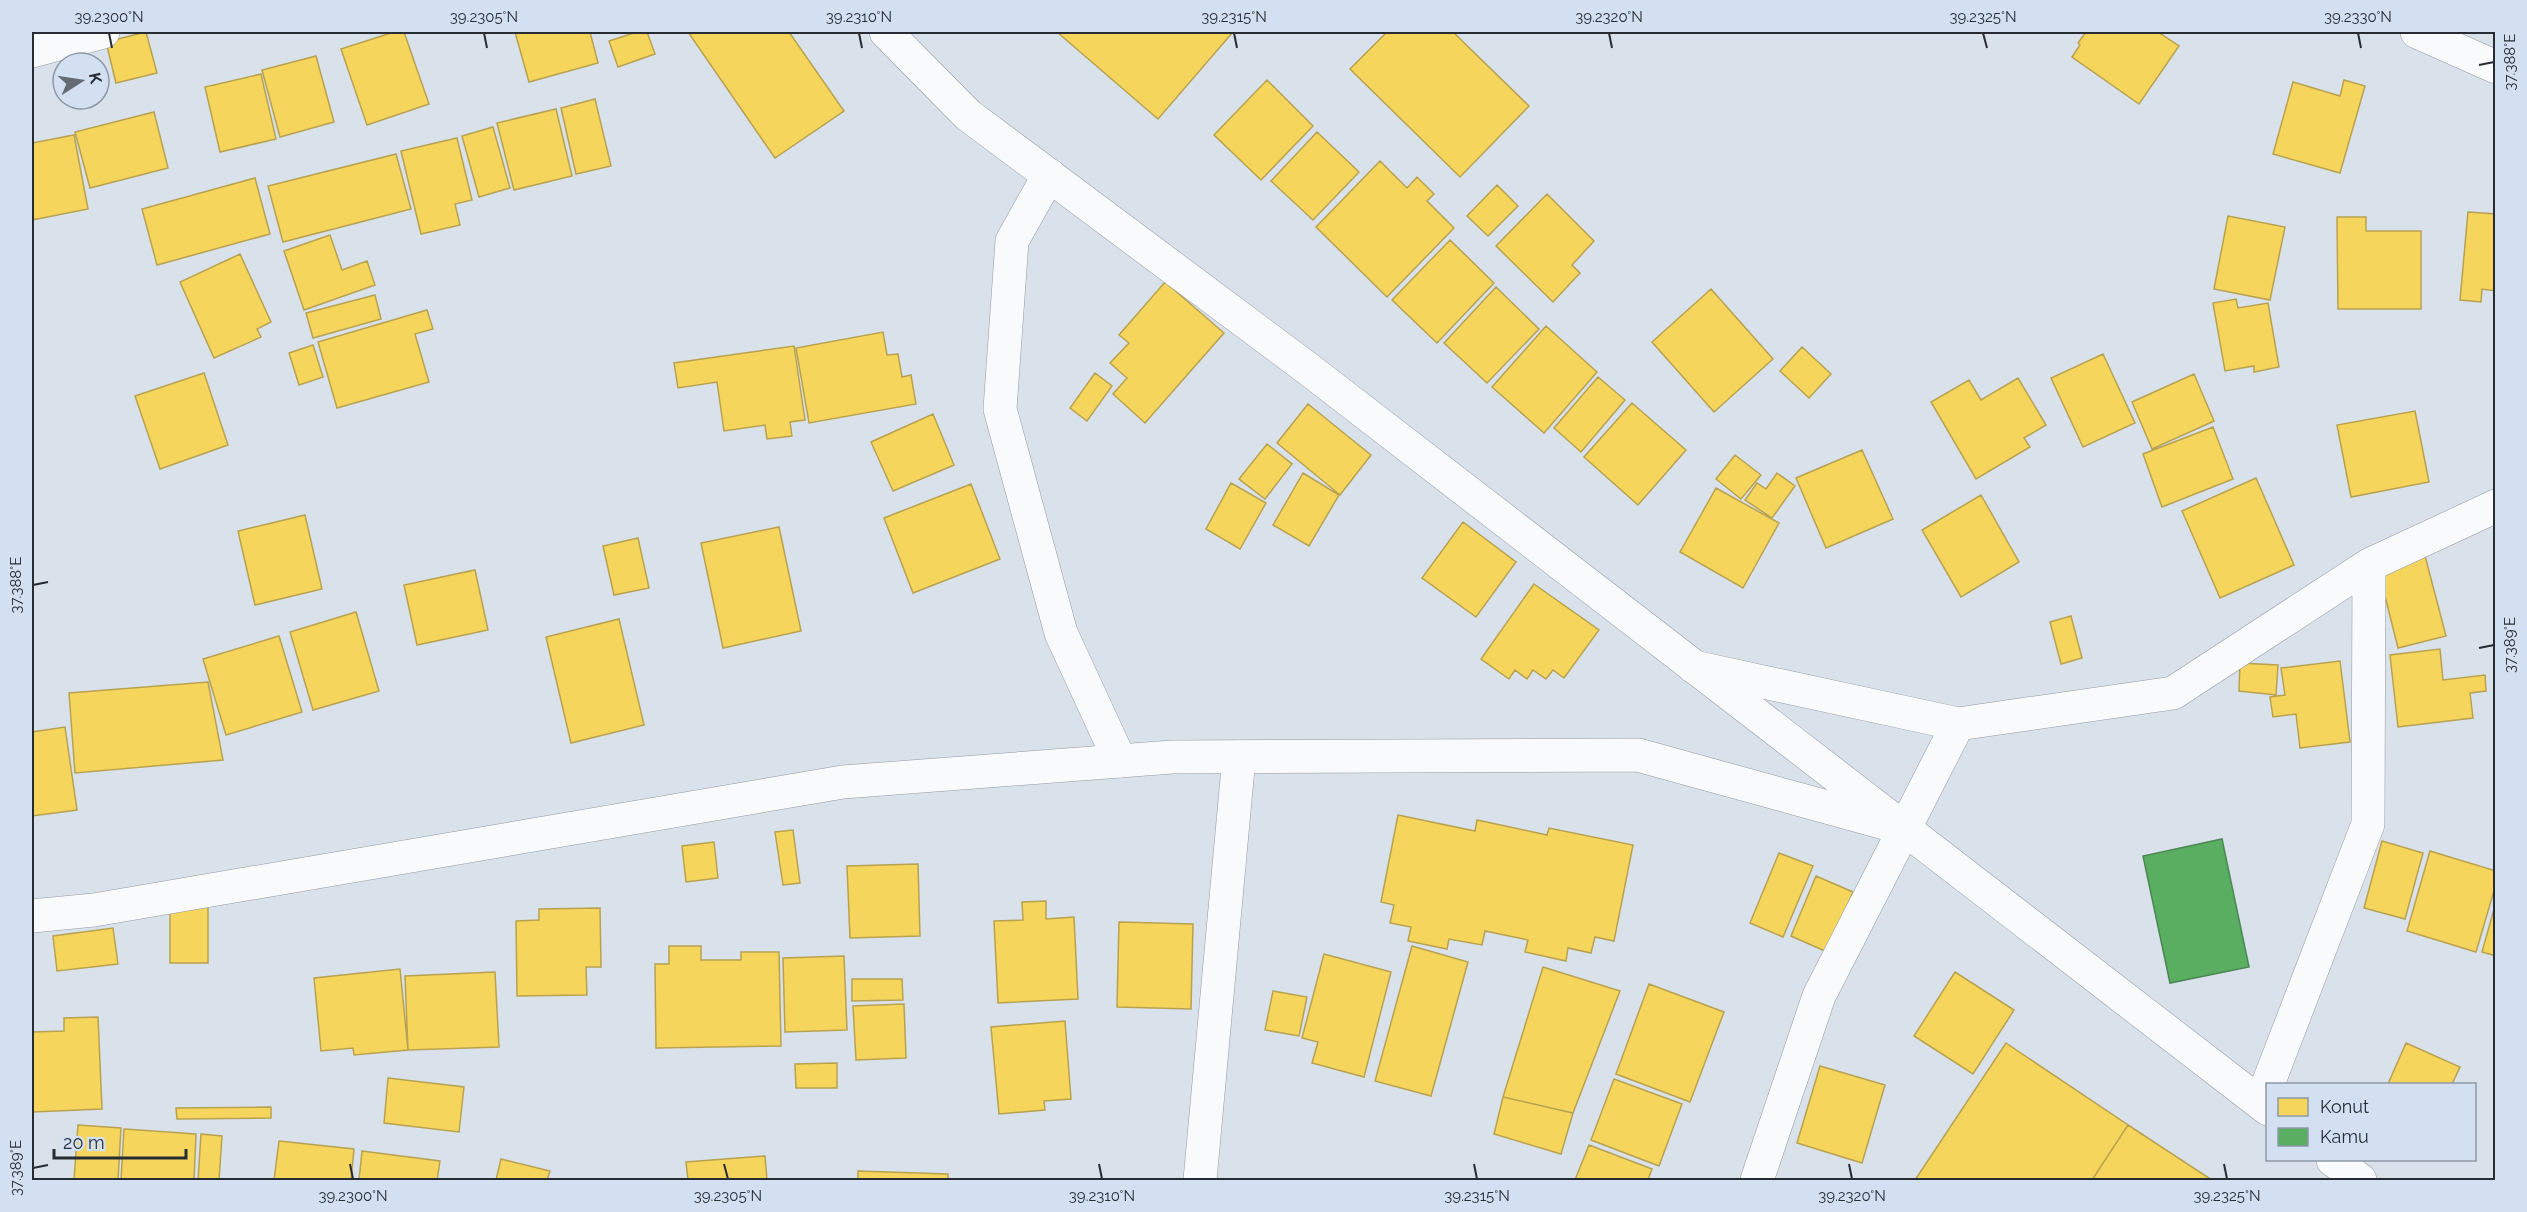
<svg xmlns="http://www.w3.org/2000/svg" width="2527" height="1212" font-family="Raleway,sans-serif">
<rect width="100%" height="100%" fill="#d9e1eb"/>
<!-- homes -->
<path fill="#f6d55c" stroke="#b8a250" stroke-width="1.5" d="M146,32L157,73L116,83L106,42Z
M394,32H404L429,104L367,125L341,49Z
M515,32H590L598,63L529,82Z
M637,32H647L655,54L618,67L609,41Z
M688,32H789L844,111L775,158Z
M1057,32H1233L1158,119Z
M1387,32H1453L1529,106L1460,177L1350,69Z
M2086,32H2158L2179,46L2139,104L2072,57L2080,45L2078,43Z
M316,56L334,122L280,137L262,70Z
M261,74L276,139L220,152L205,87Z
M1267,80L1313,126L1261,180L1214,135Z
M2344,80L2365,86L2340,173L2273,154L2293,82L2340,96Z
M595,99L611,166L576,174L561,108Z
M556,109L572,176L514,190L497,123Z
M154,112L168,168L90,188L75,132Z
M493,127L510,188L479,197L462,136Z
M1317,132L1359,172L1313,220L1271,181Z
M74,135L88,209L32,220V143Z
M457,138L472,200L455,204L460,225L421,234L401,151Z
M396,154L411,209L283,242L268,186Z
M1380,161L1407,188L1417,177L1434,194L1427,201L1454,228L1387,297L1316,227Z
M255,178L270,234L157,265L142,209Z
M1497,185L1518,206L1488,236L1467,216Z
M1547,194L1594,241L1572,265L1580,273L1553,302L1496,246Z
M2468,212L2496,214V291L2482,289L2481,302L2460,300Z
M2228,216L2285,227L2270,300L2214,289Z
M2337,217H2366V231H2421V309H2338Z
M330,235L342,270L367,261L375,285L304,310L284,251Z
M1450,240L1494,283L1437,343L1392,300Z
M240,254L271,322L257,329L261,337L214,358L180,282Z
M1165,282L1224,333L1145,423L1113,394L1127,378L1110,363L1129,343L1119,335Z
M1496,287L1539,329L1487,383L1444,343Z
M1711,289L1773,359L1714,412L1652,342Z
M375,295L381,319L313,338L306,313Z
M2236,299L2238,308L2268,303L2279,367L2254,372V366L2225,371L2213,303Z
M427,310L433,329L415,334L429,382L337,408L318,342Z
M1546,326L1597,372L1544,433L1492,387Z
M883,332L887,355L898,354L902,377L911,375L916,404L809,423L796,348Z
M313,345L323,377L299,385L289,353Z
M794,346L805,420L790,422L792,436L767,439L765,425L724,431L717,382L678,388L674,363Z
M1802,347L1831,374L1809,398L1780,371Z
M2103,354L2135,423L2083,447L2051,378Z
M204,373L228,445L160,469L135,396Z
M1095,373L1112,386L1087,421L1070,408Z
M2194,374L2214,421L2152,449L2132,402Z
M1598,377L1625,400L1581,452L1554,428Z
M2018,378L2046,425L2024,438L2030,447L1976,479L1931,402L1969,380L1981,400Z
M1632,403L1686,450L1638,505L1584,457Z
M1308,404L1371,455L1340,495L1277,443Z
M2415,411L2429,482L2351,497L2337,425Z
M933,414L954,465L893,491L871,442Z
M2213,427L2233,479L2162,507L2143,454Z
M1267,444L1292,464L1265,499L1239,479Z
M1862,450L1893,519L1826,548L1796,478Z
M1735,455L1761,475L1741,499L1716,479Z
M1303,473L1339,495L1309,546L1273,525Z
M1777,473L1795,486L1772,518L1745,500L1757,483L1766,489Z
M2256,478L2294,565L2220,598L2182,511Z
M1231,483L1266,503L1240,549L1206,529Z
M971,484L1000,559L913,593L884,518Z
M1716,488L1779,523L1743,588L1680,552Z
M1981,495L2019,562L1961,597L1922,530Z
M305,515L322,589L255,605L238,531Z
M1463,522L1516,562L1476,617L1422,578Z
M779,527L801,631L723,648L701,543Z
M638,538L649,588L614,595L603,546Z
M2424,552L2446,636L2398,648L2377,564Z
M475,570L488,630L417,645L404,585Z
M1534,584L1599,630L1564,678L1553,670L1546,679L1533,670L1527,679L1515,670L1509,679L1481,659Z
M356,612L379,691L313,710L290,632Z
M2071,616L2082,658L2061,664L2050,622Z
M619,619L644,725L571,743L546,637Z
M279,636L302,712L226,735L203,659Z
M2440,649L2443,680L2485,675L2486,691L2470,693L2473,718L2398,727L2390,655Z
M2340,661L2350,742L2300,748L2296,714L2273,717L2270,697L2285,695L2281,668Z
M2240,663L2278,665L2276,695L2239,691Z
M208,682L223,760L75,773L69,693Z
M65,727L77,810L32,816V732Z
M1398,815L1475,831L1477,820L1547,835L1549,828L1633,845L1614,941L1595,937L1591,953L1568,948L1566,961L1525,952L1528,940L1485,931L1482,945L1449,939L1447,949L1408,941L1411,927L1390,923L1394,905L1381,902Z
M793,830L800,883L783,885L775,832Z
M2382,841L2423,853L2405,919L2364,908Z
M714,842L718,878L686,882L682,846Z
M2430,851L2496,871V884L2476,952L2407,931Z
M1779,853L1813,866L1783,937L1750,923Z
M918,864L920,936L850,938L847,866Z
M1816,876L1853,892L1827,952L1791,936Z
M1046,901V919L1074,917L1078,999L998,1003L994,921L1023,920L1022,902Z
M2496,902V956L2482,952Z
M170,905L208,906V963H170Z
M600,908L601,967H586L587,995L517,996L516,921L539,920V909Z
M1119,922L1193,924L1191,1009L1117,1007Z
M113,928L118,964L57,971L53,936Z
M669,946H701V960H741V952H779L781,1046L656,1048L655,964H669Z
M1412,946L1468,962L1431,1096L1375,1081Z
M1324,954L1391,972L1364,1077L1312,1063L1318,1042L1302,1038Z
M844,956L847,1030L785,1032L783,958Z
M1543,967L1620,991L1573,1113L1503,1097Z
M400,969L408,1050L354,1055L353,1048L321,1051L314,978Z
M495,972L499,1047L408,1050L405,976Z
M1955,972L2014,1010L1973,1074L1914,1036Z
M852,979H902L903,1000L852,1001Z
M1649,984L1724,1012L1690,1102L1616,1074Z
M1273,991L1307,997L1299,1036L1265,1030Z
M904,1004L906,1058L856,1060L853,1006Z
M98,1017L102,1109L33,1112L32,1032L64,1031V1018Z
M1065,1021L1071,1099L1044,1101L1045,1110L999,1114L991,1027Z
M2006,1043L2128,1125L2092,1180H1915Z
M2406,1043L2460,1067L2452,1084H2388Z
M837,1063V1088H796L795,1064Z
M1820,1066L1885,1085L1862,1163L1797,1143Z
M388,1078L464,1087L459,1132L384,1123Z
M1614,1079L1682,1104L1659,1166L1591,1140Z
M1503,1097L1573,1113L1561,1154L1494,1134Z
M271,1107V1118L177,1119L176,1108Z
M78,1125L121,1128L118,1180H74Z
M2128,1125L2212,1180H2092Z
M124,1129L196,1134L194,1180H121Z
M201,1134L222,1136L219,1180H198Z
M279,1141L354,1149L351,1180H274Z
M1589,1145L1652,1169L1648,1180H1575Z
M362,1151L440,1161L437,1180H359Z
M765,1156L767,1180H688L686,1162Z
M501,1159L550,1171L547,1180H496Z
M858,1171L948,1174V1180H858Z"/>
<!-- public -->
<path fill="#5aae61" stroke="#4b8753" stroke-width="1.5" d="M2222,839L2249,967L2170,983L2143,856Z"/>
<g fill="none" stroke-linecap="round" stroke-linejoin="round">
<defs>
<path id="street" d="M2417,32L2496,67
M32,51L103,32
M1049,175L1012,241L1000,409L1061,633L1120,761
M1694,667L1958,724L2173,693L2369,565L2496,506
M2268,1084L2368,824L2369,565
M1200,1180L1239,757
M1757,1180L1819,996L1958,724"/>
<path id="secondary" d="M886,32L968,115L1307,368L2268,1109
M32,916L94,910L843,782L1172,757L1638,755L1903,828
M2333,1160L2360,1180"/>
</defs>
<!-- street casing -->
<use href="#street" stroke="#949aa1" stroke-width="34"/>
<!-- secondary casing -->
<use href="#secondary" stroke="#949aa1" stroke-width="34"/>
<!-- street -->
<use href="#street" stroke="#f9fafc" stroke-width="33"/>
<!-- secondary -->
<use href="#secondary" stroke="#f9fafc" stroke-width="33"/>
</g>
<!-- ticks -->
<path fill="none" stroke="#272c33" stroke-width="2" d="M109,33L112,48M484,33L487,48M859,33L862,48M1234,33L1237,48M1609,33L1612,48M1983,33L1987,48M2358,33L2361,48M2479,65L2494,62M33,585L48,582M2479,648L2494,645M350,1164L353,1179M724,1164L728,1179M1099,1164L1102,1179M1474,1164L1477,1179M1849,1164L1852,1179M2224,1164L2227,1179M33,1168L48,1165"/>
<!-- border -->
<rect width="2527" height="1212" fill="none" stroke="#d2e0f2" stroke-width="66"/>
<!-- legend -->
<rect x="2266" y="1083" width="210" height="78" fill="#d2e0f2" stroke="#8e98a6" stroke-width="1.5"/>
<rect x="2278" y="1098" width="30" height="18" fill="#f6d55c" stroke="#8e98a6" stroke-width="1.5"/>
<text x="2320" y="1113" font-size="18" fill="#272c33">Konut</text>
<rect x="2278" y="1128" width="30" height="18" fill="#5aae61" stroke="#8e98a6" stroke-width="1.5"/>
<text x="2320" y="1143" font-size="18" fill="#272c33">Kamu</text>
<!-- north arrow -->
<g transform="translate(81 81) rotate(78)"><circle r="28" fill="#d2e0f2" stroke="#8e98a6" stroke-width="1.5"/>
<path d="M0-4.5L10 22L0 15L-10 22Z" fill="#656b73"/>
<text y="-9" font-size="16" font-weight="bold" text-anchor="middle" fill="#272c33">K</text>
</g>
<!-- scale -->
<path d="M54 1149v9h132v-9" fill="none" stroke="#272c33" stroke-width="3"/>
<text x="63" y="1149" font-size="18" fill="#272c33" stroke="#d2e0f2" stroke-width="4.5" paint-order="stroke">20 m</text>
<rect x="33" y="33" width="2461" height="1146" fill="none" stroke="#272c33" stroke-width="2"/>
<g font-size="15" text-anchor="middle" fill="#272c33">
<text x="109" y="22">39.2300°N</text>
<text x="484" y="22">39.2305°N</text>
<text x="859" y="22">39.2310°N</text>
<text x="1234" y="22">39.2315°N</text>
<text x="1609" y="22">39.2320°N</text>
<text x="1983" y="22">39.2325°N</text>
<text x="2358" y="22">39.2330°N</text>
<text transform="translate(2510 62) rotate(-90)" y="5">37.388°E</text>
<text transform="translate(16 585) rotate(-90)" y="5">37.388°E</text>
<text transform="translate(2510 645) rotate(-90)" y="5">37.389°E</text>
<text transform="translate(16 1168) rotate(-90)" y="5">37.389°E</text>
<text x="353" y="1201">39.2300°N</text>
<text x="728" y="1201">39.2305°N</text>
<text x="1102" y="1201">39.2310°N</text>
<text x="1477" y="1201">39.2315°N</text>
<text x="1852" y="1201">39.2320°N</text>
<text x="2227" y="1201">39.2325°N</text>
</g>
</svg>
